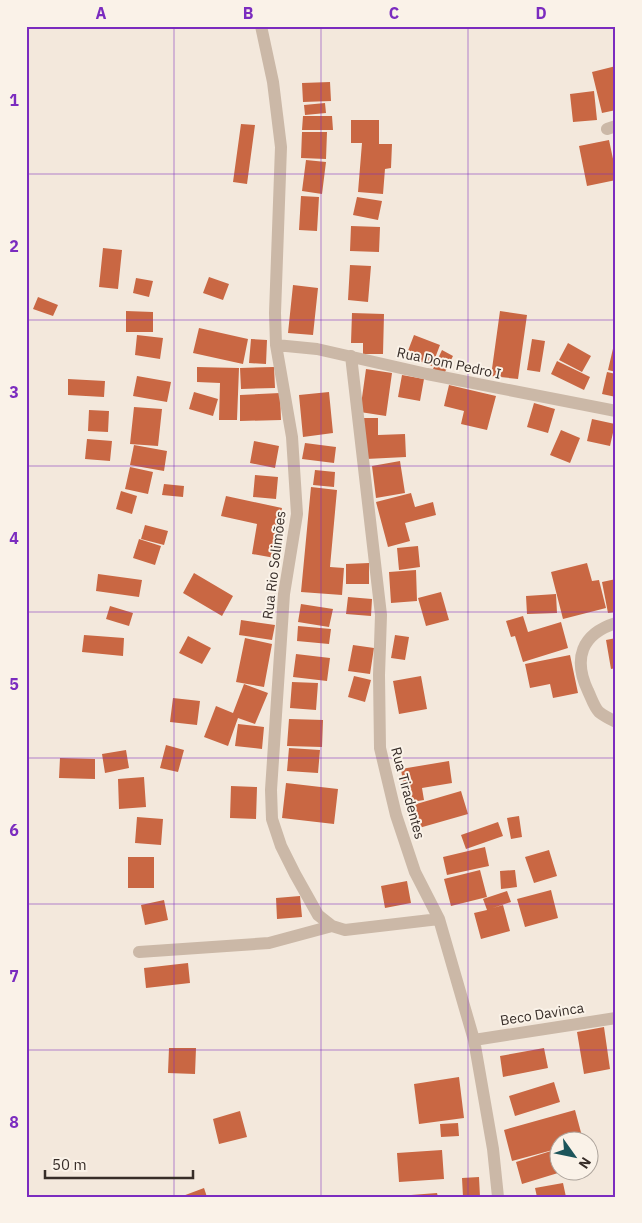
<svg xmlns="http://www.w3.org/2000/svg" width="642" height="1223" font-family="'IBM Plex Sans',sans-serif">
<rect width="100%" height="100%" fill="#f3e8dc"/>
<!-- building -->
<path fill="#c96743" d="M616,66V110L602,113L592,72Z
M330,82L331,101L303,102L302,83Z
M594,91L597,120L573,122L570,94Z
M325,103L326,113L305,115L304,105Z
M303,116H332L333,130H302Z
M351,120H379V144H392L391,168L385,169L383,194L358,192L362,143H351Z
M241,124L255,125L247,184L233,182Z
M302,132H327L326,159L301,158Z
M609,140L616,173V180L587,186L579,146Z
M306,160L326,162L322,194L302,191Z
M301,196L319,197L317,231L299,230Z
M357,197L382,201L378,220L353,215Z
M351,226L380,227L379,252L350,251Z
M103,248L122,250L118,289L99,287Z
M350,265L371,266L368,302L348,300Z
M209,277L229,284L223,300L203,293Z
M136,278L153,281L149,297L133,293Z
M293,285L318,288L313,335L288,333Z
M38,297L58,305L53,316L33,309Z
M126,311L153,312V332H126Z
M500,311L527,315L518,379L491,376Z
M352,313L384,314L383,354H363V343H351Z
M199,328L248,339L243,364L193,353Z
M137,335L163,338L160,359L135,355Z
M414,335L440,345L432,366L406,356Z
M251,339L267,340L266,364L249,363Z
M532,339L545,341L540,372L527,370Z
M615,340H616V372L608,370Z
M568,343L591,356L582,372L559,360Z
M442,350L453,356L444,374L433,369Z
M557,361L590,377L584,390L551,374Z
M197,367L239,368L237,420H219L220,383L197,382Z
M274,367L275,388L241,389L240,368Z
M366,369L392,373L386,416L360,412Z
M607,372L616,374V397L602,394Z
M402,375L424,379L420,401L398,397Z
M137,376L171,382L167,402L133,396Z
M68,379L105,381L104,397L68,395Z
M449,385L496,396L487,430L461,424L464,411L444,406Z
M194,392L218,399L213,416L189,409Z
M329,392L333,433L303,437L299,395Z
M280,393L281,420L240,421V395Z
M534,403L555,409L548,433L527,427Z
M134,407L162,409L158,446L130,444Z
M89,410L109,411L108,432L88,431Z
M363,418H378V435L405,434L406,457L366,459Z
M592,419L615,424L610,446L587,441Z
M561,430L580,438L570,463L550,455Z
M87,439L112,441L110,461L85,459Z
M254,441L279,446L275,468L250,463Z
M305,443L336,447L334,463L302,459Z
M134,445L167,451L164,471L130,465Z
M400,461L405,493L376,498L372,466Z
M130,467L153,472L148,494L125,489Z
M315,470L335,472L334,487L313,485Z
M255,475L278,477L276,499L253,497Z
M164,484L184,486L183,497L162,495Z
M311,487L337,490L330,567L344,568L342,595L301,592Z
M121,491L137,496L132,514L116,509Z
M411,493L415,507L433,502L436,515L405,523L410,541L388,547L376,502Z
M226,496L282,508L278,529H281L275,558L252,554L257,524L221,516Z
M145,525L168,531L164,545L141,539Z
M139,539L161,546L155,565L133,558Z
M418,546L420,567L399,570L397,548Z
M369,563V584H346V564Z
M587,563L592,581L599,580L606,608L563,619L551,572Z
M416,570L417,601L391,603L389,572Z
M194,573L233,596L222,616L183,593Z
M98,574L142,580L139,597L96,591Z
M616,579V612L608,613L602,582Z
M441,592L449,620L426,626L418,598Z
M556,594L557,613L527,614L526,596Z
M348,597L372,599L371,616L346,614Z
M301,604L333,609L329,627L298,622Z
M110,606L133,613L129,626L106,619Z
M523,616L528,632L561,622L568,648L523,662L515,636L511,637L506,621Z
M241,620L275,625L272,640L239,635Z
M298,626L331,629L329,644L297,641Z
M84,635L124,638L123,656L82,652Z
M395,635L409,637L405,660L391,658Z
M188,636L211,648L202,664L179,653Z
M245,638L272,644L264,687L236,682Z
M616,638V668L611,669L606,640Z
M353,645L374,648L370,674L348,671Z
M296,654L330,658L327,681L293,677Z
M570,655L578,693L553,698L550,684L530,688L525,664Z
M354,676L371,680L365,702L348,697Z
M421,676L427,709L399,714L393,681Z
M292,682L318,683L316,710L290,708Z
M244,684L268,693L255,724L238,718L228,746L204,737L216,706L233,713Z
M173,698L200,701L197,725L170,722Z
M289,719L323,720L322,747L287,746Z
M238,724L264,727L262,749L235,746Z
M166,745L184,750L178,772L160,768Z
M289,748L320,750L318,773L287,771Z
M126,750L129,768L105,773L102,754Z
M60,758L95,759V779L59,778Z
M449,761L452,783L422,788L424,800L406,803L401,769Z
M144,777L146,807L119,809L118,779Z
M286,783L338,789L334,824L282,818Z
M231,786L257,787L256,819L230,818Z
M461,791L468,814L412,830L406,807Z
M519,816L522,837L511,839L507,818Z
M137,817L163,819L161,845L135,843Z
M498,822L503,836L466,849L461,835Z
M485,847L489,866L447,875L443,857Z
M549,850L557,876L534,883L525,857Z
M128,857H154V888H128Z
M480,870L487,897L451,906L444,879Z
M515,870L517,887L501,889L500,871Z
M407,881L411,903L385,908L381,886Z
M551,890L558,918L525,927L517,899Z
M507,891L511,902L493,908L503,905L510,931L481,939L474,913L487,910L483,899Z
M300,896L302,917L277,919L276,898Z
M164,900L168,920L145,925L141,905Z
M188,963L190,983L146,988L144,968Z
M604,1027L610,1069L584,1074L577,1032Z
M169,1048H196L195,1074L168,1073Z
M544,1048L548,1068L503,1077L500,1056Z
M459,1077L464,1118L419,1124L414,1084Z
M554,1082L560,1102L515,1116L509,1096Z
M575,1110L583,1140H560V1148L512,1161L504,1130Z
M240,1111L247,1137L219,1144L213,1119Z
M458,1123L459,1136L441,1137L440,1124Z
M442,1150L444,1179L399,1182L397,1153Z
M551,1151L558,1173L522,1184L516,1162Z
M479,1177L480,1197H463L462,1178Z
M563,1183L566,1197H537L535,1188Z
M204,1188L207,1197H180Z
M437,1193L438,1197H411V1195Z"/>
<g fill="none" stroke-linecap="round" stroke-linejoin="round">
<!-- minor -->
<path stroke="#cbb8a7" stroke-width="12" d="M261,26L273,82L281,147L275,313L276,345L292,437L297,514L284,594L271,790L272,819L281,846L295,874L318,915L332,926L345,930L439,919
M607,129L616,126
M276,345L317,349L427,374L616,411
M351,356L381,615L379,675L380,748L396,815L415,872L439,919L474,1040L493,1149L498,1197
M616,623C581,634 573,659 588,691C591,697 594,707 599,712C604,716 610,719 616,722
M139,952L269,943L332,926
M474,1040L616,1018"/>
</g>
<!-- grid -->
<path fill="none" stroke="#7b2cbf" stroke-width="1" stroke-opacity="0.55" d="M174,26V1197M321,26V1197M468,26V1197M26,174H616M26,320H616M26,466H616M26,612H616M26,758H616M26,904H616M26,1050H616"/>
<g text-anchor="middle" stroke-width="4" stroke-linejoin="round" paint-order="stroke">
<!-- street labels -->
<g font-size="14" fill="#372d28" stroke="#faf2e8">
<text transform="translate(449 363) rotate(12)" y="5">Rua Dom Pedro I</text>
<text transform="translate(274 565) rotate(-83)" y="5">Rua Rio Solimões</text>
<text transform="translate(408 793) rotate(75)" y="5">Rua Tiradentes</text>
<text transform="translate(542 1014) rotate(-9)" y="5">Beco Davinca</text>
</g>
</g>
<!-- border -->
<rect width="642" height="1223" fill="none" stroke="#faf2e8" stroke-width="55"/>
<!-- north arrow -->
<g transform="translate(574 1156) rotate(123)"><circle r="24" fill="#faf2e8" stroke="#aca39b"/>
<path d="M0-4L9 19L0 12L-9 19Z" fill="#1c555a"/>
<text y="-8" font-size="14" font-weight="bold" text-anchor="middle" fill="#372d28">N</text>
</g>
<!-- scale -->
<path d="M45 1170v8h148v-8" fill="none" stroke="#372d28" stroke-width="2.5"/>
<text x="52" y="1170" font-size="15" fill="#372d28" stroke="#faf2e8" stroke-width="4" paint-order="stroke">50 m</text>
<rect x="28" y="28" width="586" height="1168" fill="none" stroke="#7b2cbf" stroke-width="2"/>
<g font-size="16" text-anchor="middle" font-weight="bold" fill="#7b2cbf">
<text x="101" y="19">A</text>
<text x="248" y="19">B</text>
<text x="394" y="19">C</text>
<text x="541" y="19">D</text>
<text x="14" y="106">1</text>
<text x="14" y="252">2</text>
<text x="14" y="398">3</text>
<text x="14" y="544">4</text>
<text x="14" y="690">5</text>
<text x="14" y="836">6</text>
<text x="14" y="982">7</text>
<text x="14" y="1128">8</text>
</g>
</svg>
